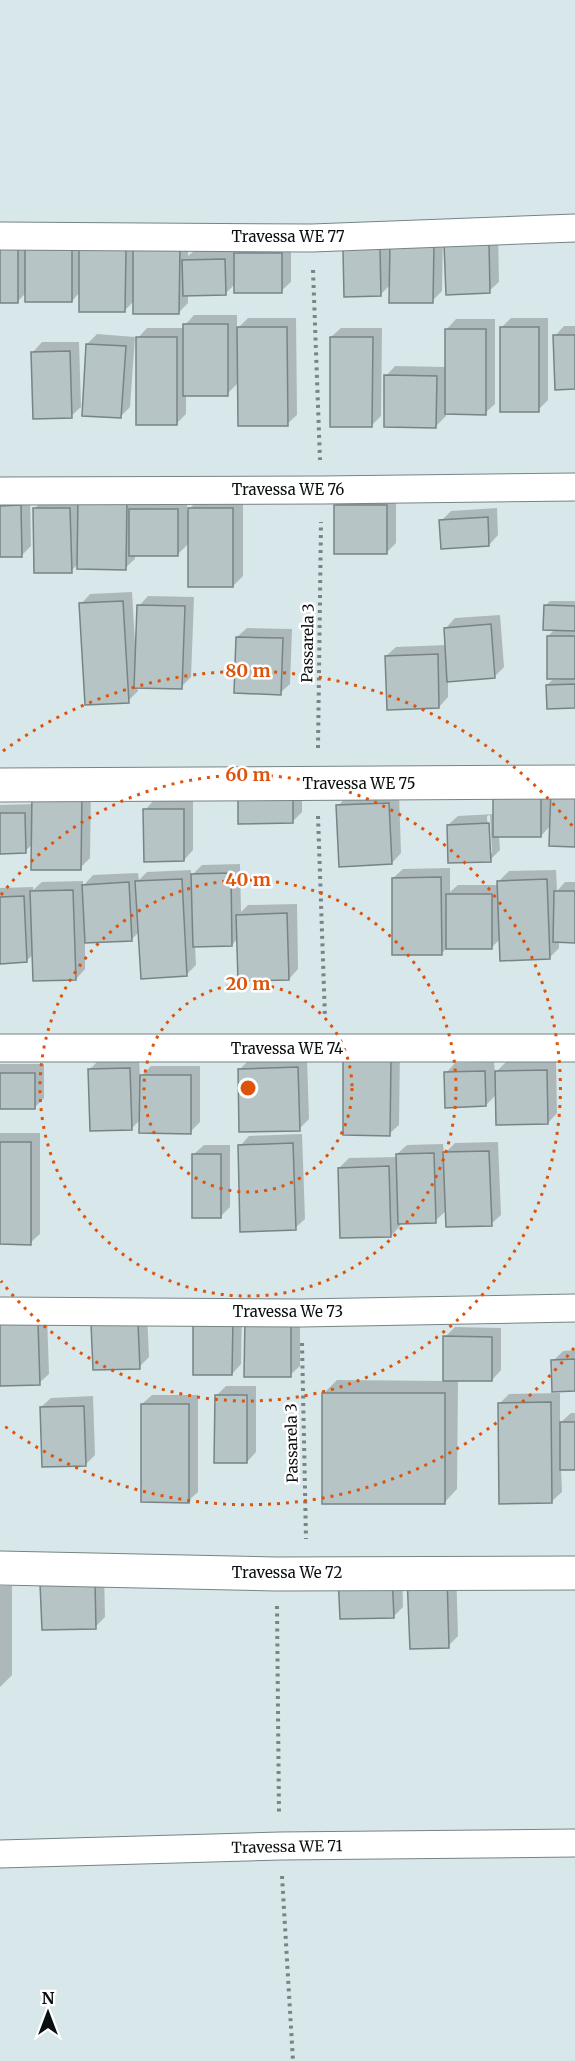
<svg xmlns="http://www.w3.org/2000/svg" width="575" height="2061" font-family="Merriweather,serif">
<rect width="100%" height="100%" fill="#d8e7e9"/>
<!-- shadow -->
<path fill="#0003" fill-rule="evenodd" d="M498,233L499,282L489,291L446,244Z
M443,234L442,291L432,301L391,284L380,295L344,250Z
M189,235L188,256L194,251L234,250L235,255L245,244H291V282L281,291L236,283L225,294H188V303L178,313L134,301L124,311L80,292L72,301L26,293L18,301H0V236Z
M194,315H237V329L248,318H296L297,415L287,424L239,382L227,394H186V414L177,423L138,338L147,328H185V325Z
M511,318H548V400L538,410L502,327Z
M456,319H495V404L485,413H446V416L436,426L386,376L395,366L446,367L447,329Z
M564,326H575V387L555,336Z
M341,328H382L381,416L371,426L331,337Z
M97,334L135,337L130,407L120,417L87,344Z
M42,342H79L81,407L71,416L33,352Z
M136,488V505L140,500H187V511L199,499H243V576L233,586L190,542L178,554H135V559L125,568L78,564L71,571L34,509L44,499Z
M30,496L31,546L22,555L0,556V497Z
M346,496H396V543L386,553L336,506Z
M497,508L498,535L489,545L441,521L451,511Z
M132,592L135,643H137L139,606L148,596L194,597L191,677L181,687L137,686L138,691L128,701L81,604L90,594Z
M550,601H575V707L547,685L552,680H560L548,636L555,629L545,606Z
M500,615L504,667L494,677L448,680V697L439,707L386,656L396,647L447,645L446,628L455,618Z
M247,628L292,629L290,684L280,693L237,637Z
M562,779L575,846L551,825L541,836H499L500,850L490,860L448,825L458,816L495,814ZM490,815L492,853H489L487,816Z
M302,780V812L293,821L249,782Z
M91,784L90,858L80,868L33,844L25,851L0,852V805L33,804Z
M399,794L401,853L392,863L338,806L347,796Z
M193,799V850L184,860L145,810L154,800Z
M240,864L241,912L248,905L297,904L298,969L289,979L238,938L232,945L195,946L196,965L186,975L140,931L131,940L85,942V969L76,979L34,954L26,961L0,962V888L33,887V890L42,882L83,881V886L93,875L138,873L139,880L147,872L191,870V876L202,865Z
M450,868V892L458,885H499V881L509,871L556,870L557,891L565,882H575V941H559V948L550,957L501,938L492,947H448L441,954L393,878L403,869Z
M400,1049L399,1125L389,1134L345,1058Z
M307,1058L309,1119L299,1129L239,1070L249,1060Z
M139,1059L140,1077L151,1066H200V1122L190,1132L141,1119L131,1129L89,1070L99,1060Z
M556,1061L557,1113L548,1123L497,1094L486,1105L446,1073L455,1063L494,1062L495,1073L506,1062Z
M0,1064H44V1098L35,1107H0Z
M0,1133H40V1234L30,1243H0Z
M302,1134L305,1219L295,1228L240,1146L249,1136Z
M498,1142L501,1215L491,1224L447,1210L435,1221L400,1222V1226L391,1236L339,1168L349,1158L398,1157L397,1154L407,1145L443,1144L444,1154L455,1143Z
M204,1145H230V1207L220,1217L194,1154Z
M242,1309L241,1364L232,1374L194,1319Z
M256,1309H300V1366L290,1375Z
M47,1314L49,1374L39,1383L0,1384V1315Z
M147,1314L149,1357L139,1367L94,1368Z
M455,1327L501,1328V1370L492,1380H458L457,1489L444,1503L324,1393L337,1380L445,1381V1337Z
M575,1350V1389L553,1361L563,1351Z
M226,1386H256V1452L247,1462L216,1396Z
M560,1393V1423L571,1413H575V1468H561L562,1492L552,1501L499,1404L509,1394Z
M152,1395H198V1492L188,1501L142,1404Z
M93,1396L95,1455L85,1465L41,1407L51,1398Z
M402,1565L403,1607L393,1617L341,1618Z
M456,1566L458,1636L448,1646L411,1647Z
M104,1573L105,1617L95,1627L42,1584Z
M0,1586H12V1675L0,1687Z"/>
<!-- building -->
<path fill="#b6c4c6" stroke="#778486" stroke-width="1.5" d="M489,242L490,293L446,295L444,243Z
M390,243H434L433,303H389Z
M133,244H180L179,314H133Z
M0,246H18V303H0Z
M25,248H72V302H25Z
M380,248L381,296L344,297L343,250Z
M79,249H126L125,312H79Z
M234,253H282V293H234Z
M225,259L226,295L183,296L182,260Z
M183,324H228V396H183Z
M237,327H287L288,426H238Z
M500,327H539V412H500Z
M445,329H486V415L445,414Z
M553,335H575V389L555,390Z
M136,337H177V425H136Z
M330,337H373L372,427H330Z
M86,344L126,346L121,418L82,416Z
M70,351L72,418L33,419L31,352Z
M384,375L437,376L436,428L384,427Z
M78,497H127L126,570L77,569Z
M21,505L22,557H0V506Z
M334,505H387V554H334Z
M33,508H70L72,573H34Z
M188,508H233V587H188Z
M129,509H178V556H129Z
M488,517L489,546L441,549L439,520Z
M123,601L129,703L85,705L79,603Z
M137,605L185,606L182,689L134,688Z
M544,605L575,606V631L543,630Z
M491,624L495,678L447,682L444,628Z
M547,636H575V679H547Z
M236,637L283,638L281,695L234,693Z
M438,654L439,708L387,710L385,656Z
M575,684V708L547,709L546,685Z
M551,788L575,789V847L549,846Z
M293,789V823L238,824V791Z
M493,789H541V837H493Z
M32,793H82L81,870H31Z
M389,803L392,864L339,867L336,805Z
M143,809H184V861L144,862Z
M0,813H25L26,853L0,854Z
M489,823L491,862L448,863L447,825Z
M231,873L232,946L193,947L191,874Z
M441,877L442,955H392V878Z
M182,879L187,976L141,979L135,881Z
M547,879L550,959L500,961L497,881Z
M129,882L132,941L85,943L82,885Z
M73,890L76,980L33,981L30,891Z
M554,891H575V943L553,942Z
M446,894H492V949H446Z
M24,896L27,962L0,964V897Z
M287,913L289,980L238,981L236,915Z
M343,1057L391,1058L390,1136L343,1135Z
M298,1067L300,1131L239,1132L238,1069Z
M130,1068L132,1130L90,1131L88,1069Z
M547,1070L548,1124L496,1125L495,1071Z
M485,1071L486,1106L445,1108L444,1072Z
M0,1073H35V1109H0Z
M140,1075H191V1134L139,1133Z
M0,1142H31V1245L0,1244Z
M293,1143L296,1230L240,1232L238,1145Z
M489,1151L492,1226L446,1227L443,1152Z
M434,1153L436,1223L398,1224L396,1154Z
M192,1154H221V1218H192Z
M389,1166L391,1237L340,1238L338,1168Z
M193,1318H233L232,1375H193Z
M245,1318L291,1319V1377H244Z
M38,1323L40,1385L0,1386V1324Z
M138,1323L140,1369L93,1370L91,1324Z
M443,1336L492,1337V1381H443Z
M575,1359V1391L552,1392L551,1360Z
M322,1393H445V1504H322Z
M215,1395H247V1463H214Z
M551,1402L552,1503L499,1504L498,1403Z
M141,1404H189V1503L141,1502Z
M84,1406L86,1466L42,1467L40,1407Z
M560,1422H575V1470H560Z
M392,1574L394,1618L340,1619L338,1576Z
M447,1575L449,1648L410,1649L407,1576Z
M95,1582L96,1629L42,1630L40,1584Z"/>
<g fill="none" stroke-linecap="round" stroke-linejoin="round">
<defs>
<path id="minor" d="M0,236L312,238L575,228
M0,491L322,490L575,487
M0,1048H575
M0,1311L301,1313L575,1308
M0,1854L280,1846L575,1843"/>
<path id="tertiary" d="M0,785L575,782"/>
<path id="secondary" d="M0,1568L276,1574L575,1573"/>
</defs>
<!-- minor casing -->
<use href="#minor" stroke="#778485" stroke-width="29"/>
<!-- tertiary casing -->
<use href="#tertiary" stroke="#778485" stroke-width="35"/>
<!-- secondary casing -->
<use href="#secondary" stroke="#778485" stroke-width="35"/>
<!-- path -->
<path stroke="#7a8485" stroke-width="4" stroke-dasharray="3 4.5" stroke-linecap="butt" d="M313,270L320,460
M318,748L321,522
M318,816L325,1018
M302,1343L306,1539
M277,1606L279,1815
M282,1876L293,2061"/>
<!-- minor -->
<use href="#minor" stroke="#fff" stroke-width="27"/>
<!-- tertiary -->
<use href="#tertiary" stroke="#fff" stroke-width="33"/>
<!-- secondary -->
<use href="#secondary" stroke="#fff" stroke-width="33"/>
</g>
<!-- distance rings -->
<g fill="none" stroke="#dd550c" stroke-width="3" stroke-dasharray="3 6">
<circle cx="248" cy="1088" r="104"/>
<circle cx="248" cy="1088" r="208"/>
<path d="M1 895A313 313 0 1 1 1 1281"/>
<path d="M574 1348A417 417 0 0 1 3 1425M3 751A417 417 0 0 1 574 828"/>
</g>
<g text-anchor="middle" stroke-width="5" stroke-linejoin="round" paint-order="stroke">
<!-- street labels -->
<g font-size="15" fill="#0a0f0f" stroke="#fff">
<text x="288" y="242">Travessa WE 77</text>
<text x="288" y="495">Travessa WE 76</text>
<text transform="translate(308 643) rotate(-89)" y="5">Passarela 3</text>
<text x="359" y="789">Travessa WE 75</text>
<text x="287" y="1054">Travessa WE 74</text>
<text x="288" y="1317">Travessa We 73</text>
<text transform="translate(292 1443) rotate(-91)" y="5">Passarela 3</text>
<text x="287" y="1578">Travessa We 72</text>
<text transform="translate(287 1847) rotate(-1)" y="5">Travessa WE 71</text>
</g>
</g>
<circle cx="248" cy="1088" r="9" fill="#dd550c" stroke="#fff" stroke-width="3"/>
<g font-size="18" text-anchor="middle" font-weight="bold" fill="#dd550c" stroke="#fff" stroke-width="5" stroke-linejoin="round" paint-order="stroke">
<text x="248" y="677">80 m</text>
<text x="248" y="781">60 m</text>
<text x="248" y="886">40 m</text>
<text x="248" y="990">20 m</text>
</g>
<!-- north arrow -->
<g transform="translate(48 2013)" stroke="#ffffff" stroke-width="4.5" paint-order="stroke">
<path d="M0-4.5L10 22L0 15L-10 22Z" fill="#0a0f0f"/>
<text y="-9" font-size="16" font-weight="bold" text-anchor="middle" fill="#0a0f0f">N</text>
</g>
</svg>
